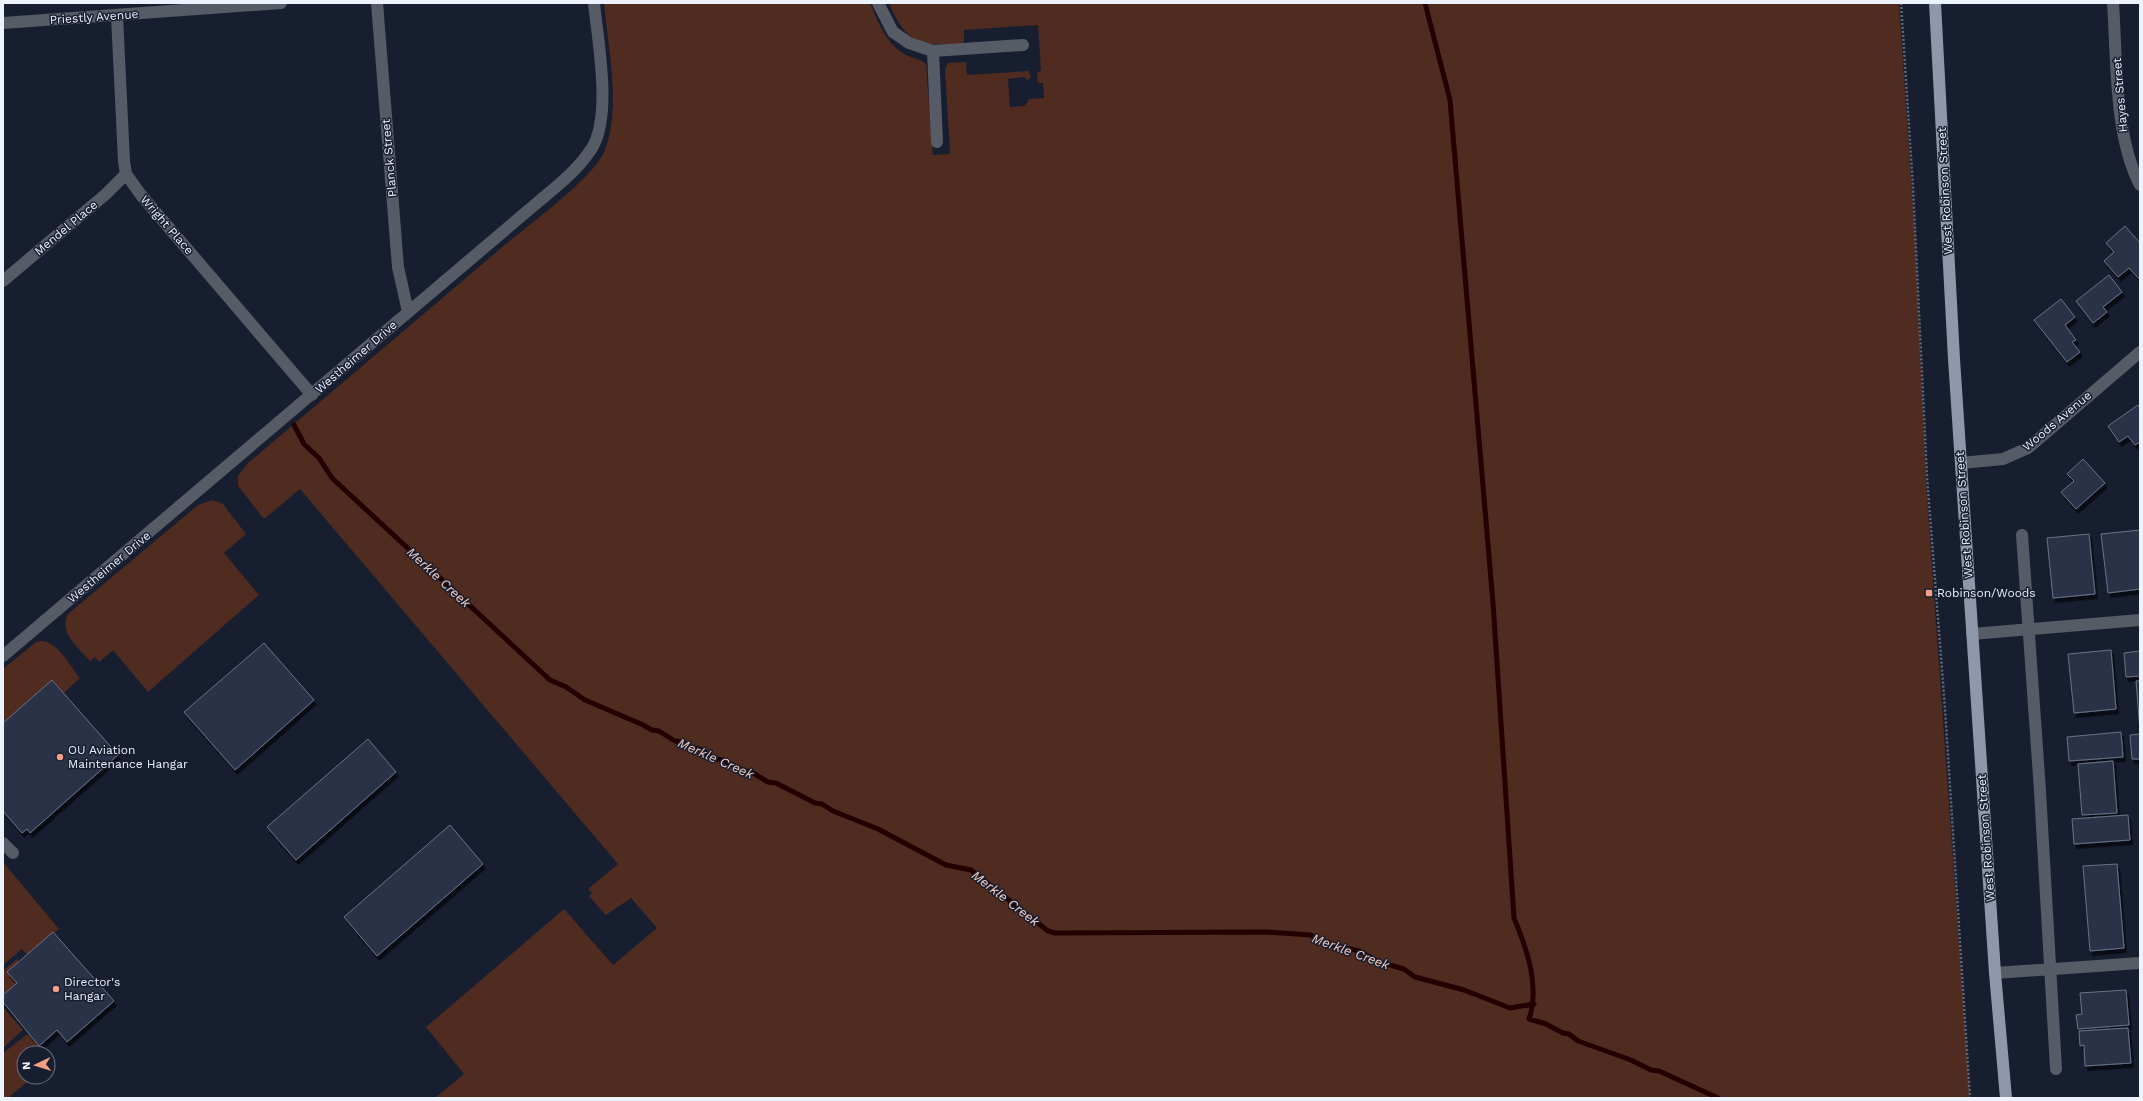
<svg xmlns="http://www.w3.org/2000/svg" width="2143" height="1101" font-family="'Work Sans',sans-serif">
<defs>
<filter id="shadow"><feDropShadow dx="2.5" dy="4.5" stdDeviation="0" flood-color="#0009"/></filter>
</defs>
<rect width="100%" height="100%" fill="#171e30"/>
<!-- green -->
<path fill="#4f2b20" d="M604,3H870C878,22 886,44 906,55C912,58 920,59 926,64L933,155L950,154L945,69L948,63L966,62L967,75L1029,71L1031,78L1027,80L1025,77L1008,79L1010,107L1025,106L1029,99L1044,98L1043,83H1038L1037,73L1041,70L1038,25L964,30V41L962,44C920,46 906,44 889,3H1899L1915,239L1926,483L1970,1098H435L464,1074L426,1027L564,909L613,965L657,928L631,898L606,915L589,896L592,893L588,889L618,864L300,489L264,519L238,486V476L248,463C334,390 420,317 506,244C530,224 593,178 604,152C622,110 608,48 604,3Z
M212,500L223,504L246,534L224,553L259,595L148,692L113,650L99,662L95,657L90,661C79,648 58,633 68,614L198,505Z
M40,641C57,640 70,666 80,678L64,693L52,680L3,723V669L36,642Z
M3,862L59,929L27,955L22,949L3,965Z
M17,959L19,962L7,972L17,983L3,995V971Z
M3,1007L23,1030L3,1048Z
M29,1033L46,1053H24V1077H33L8,1098H3V1053Z"/>
<g fill="none" stroke-linecap="round" stroke-linejoin="round">
<!-- stream -->
<path stroke="#230000" stroke-width="5" d="M1425,3L1450,100L1493,603L1514,918C1527,949 1540,986 1529,1019L1546,1024L1563,1033L1569,1034L1578,1041L1631,1060L1651,1070L1659,1071L1718,1098
M294,425L304,444L319,458L332,478L550,680L566,687L585,700L641,724L652,730L659,731L675,741L683,742L692,748L700,749L716,759L723,760L742,770L753,773L768,782L776,783L815,803L822,804L833,811L878,829L946,865L971,870L1048,931L1055,933L1266,932L1311,935L1320,942L1359,951L1379,962L1404,969L1415,977L1464,990L1510,1008L1534,1004"/>
</g>
<!-- building -->
<path fill="#2b3346" stroke="#697388" filter="url(#shadow)" d="M2125,226L2140,243V280L2129,268L2118,277L2104,261L2114,252L2106,243Z
M2109,275L2122,292L2103,307L2107,312L2093,323L2076,301Z
M2061,299L2075,317L2065,325L2076,340L2072,342L2080,352L2067,362L2034,320Z
M2138,405L2140,408V442L2135,445L2128,436L2119,442L2108,426Z
M2083,459L2105,483L2076,509L2061,492L2074,481L2067,474Z
M2140,530V589L2108,593L2101,534Z
M2089,534L2095,594L2053,598L2047,538Z
M264,643L314,700L235,770L184,712Z
M2111,650L2116,709L2074,713L2068,654Z
M2140,651V676L2126,677L2124,653Z
M52,680L118,755L30,833L27,829L22,833L3,811V723Z
M2136,681H2140V730Z
M2121,732L2123,757L2069,761L2067,737Z
M2140,734V759H2132L2130,735Z
M368,739L396,772L296,860L267,827Z
M2113,761L2117,813L2082,815L2078,764Z
M2128,815L2130,840L2074,844L2072,819Z
M450,825L483,864L377,956L344,917Z
M2117,864L2124,948L2090,951L2083,866Z
M53,932L114,1001L67,1042L57,1030L39,1046L3,1002V995L17,983L7,972Z
M2126,990L2129,1025L2078,1029L2076,1015L2082,1014L2080,993Z
M2128,1028L2131,1063L2085,1066L2084,1045L2080,1046L2079,1031Z"/>
<g fill="none" stroke-linecap="round" stroke-linejoin="round">
<!-- path -->
<path stroke="#626878" stroke-width="2.5" stroke-dasharray="2 2" stroke-linecap="butt" d="M1901,3L1913,188L1927,477L1945,709L1970,1098"/>
<!-- minor -->
<path stroke="#575b65" stroke-width="12" d="M377,3L398,267L408,312
M878,3L893,32L909,43L933,51L1023,45
M2113,3C2117,59 2114,135 2140,185
M117,16L124,161L126,174L141,195L312,395
M3,23L281,3
M933,51L937,142
M3,281L106,194L126,174
M1961,463L2003,459L2028,448L2140,352
M2022,535L2040,791L2056,1069
M1972,634L2140,620
M3,656L538,202C557,186 578,170 592,148C612,115 598,42 594,3
M3,843L13,853
M1995,973L2140,963"/>
<!-- major -->
<path stroke="#8f98ab" stroke-width="12" d="M1935,3L1954,359L1995,973L2006,1098"/>
</g>
<!-- markers -->
<g fill="#f39f84" stroke="#171e30" stroke-width="1.5">
<rect x="1925" y="589" width="8" height="8" rx="2"/>
<circle cx="60" cy="757" r="4"/>
<circle cx="56" cy="989" r="4"/>
</g>
<g text-anchor="middle" stroke-width="3" stroke-linejoin="round" paint-order="stroke">
<!-- street labels -->
<g font-size="12" fill="#edf2ff" stroke="#171e30">
<text transform="translate(94 17) rotate(-4)" y="4">Priestly Avenue</text>
<text transform="translate(2120 95) rotate(-95)" y="4">Hayes Street</text>
<text transform="translate(389 158) rotate(-95)" y="4">Planck Street</text>
<text transform="translate(1945 191) rotate(-93)" y="4">West Robinson Street</text>
<text transform="translate(167 225) rotate(49)" y="4">Wright Place</text>
<text transform="translate(66 228) rotate(-40)" y="4">Mendel Place</text>
<text transform="translate(356 357) rotate(-41)" y="4">Westheimer Drive</text>
<text transform="translate(2057 421) rotate(-40)" y="4">Woods Avenue</text>
<text transform="translate(1964 515) rotate(-94)" y="4">West Robinson Street</text>
<text transform="translate(109 567) rotate(-40)" y="4">Westheimer Drive</text>
<text transform="translate(1986 838) rotate(-94)" y="4">West Robinson Street</text>
</g>
<!-- poi labels -->
<g font-size="12" fill="#edf2ff" stroke="#171e30" text-anchor="start">
<text x="1937" y="597">Robinson/Woods</text>
<text x="68" y="754">OU Aviation<tspan x="68" dy="14">Maintenance Hangar</tspan></text>
<text x="64" y="986">Director's<tspan x="64" dy="14">Hangar</tspan></text>
</g>
<!-- water labels -->
<g font-size="13" font-style="italic" fill="#f5cdc0" stroke="#171e30">
<text transform="translate(439 577) rotate(43)" y="5">Merkle Creek</text>
<text transform="translate(716 758) rotate(24)" y="5">Merkle Creek</text>
<text transform="translate(1006 898) rotate(38)" y="5">Merkle Creek</text>
<text transform="translate(1351 951) rotate(20)" y="5">Merkle Creek</text>
</g>
</g>
<!-- border -->
<rect width="2143" height="1101" fill="none" stroke="#edf2ff" stroke-width="8"/>
<!-- north arrow -->
<g transform="translate(36 1065) rotate(266)"><circle r="19" fill="#171e30" stroke="#6d7383"/>
<path d="M0-3L7 15L0 10L-7 15Z" fill="#f39f84"/>
<text y="-6" font-size="11" font-weight="bold" text-anchor="middle" fill="#edf2ff">N</text>
</g>
</svg>
